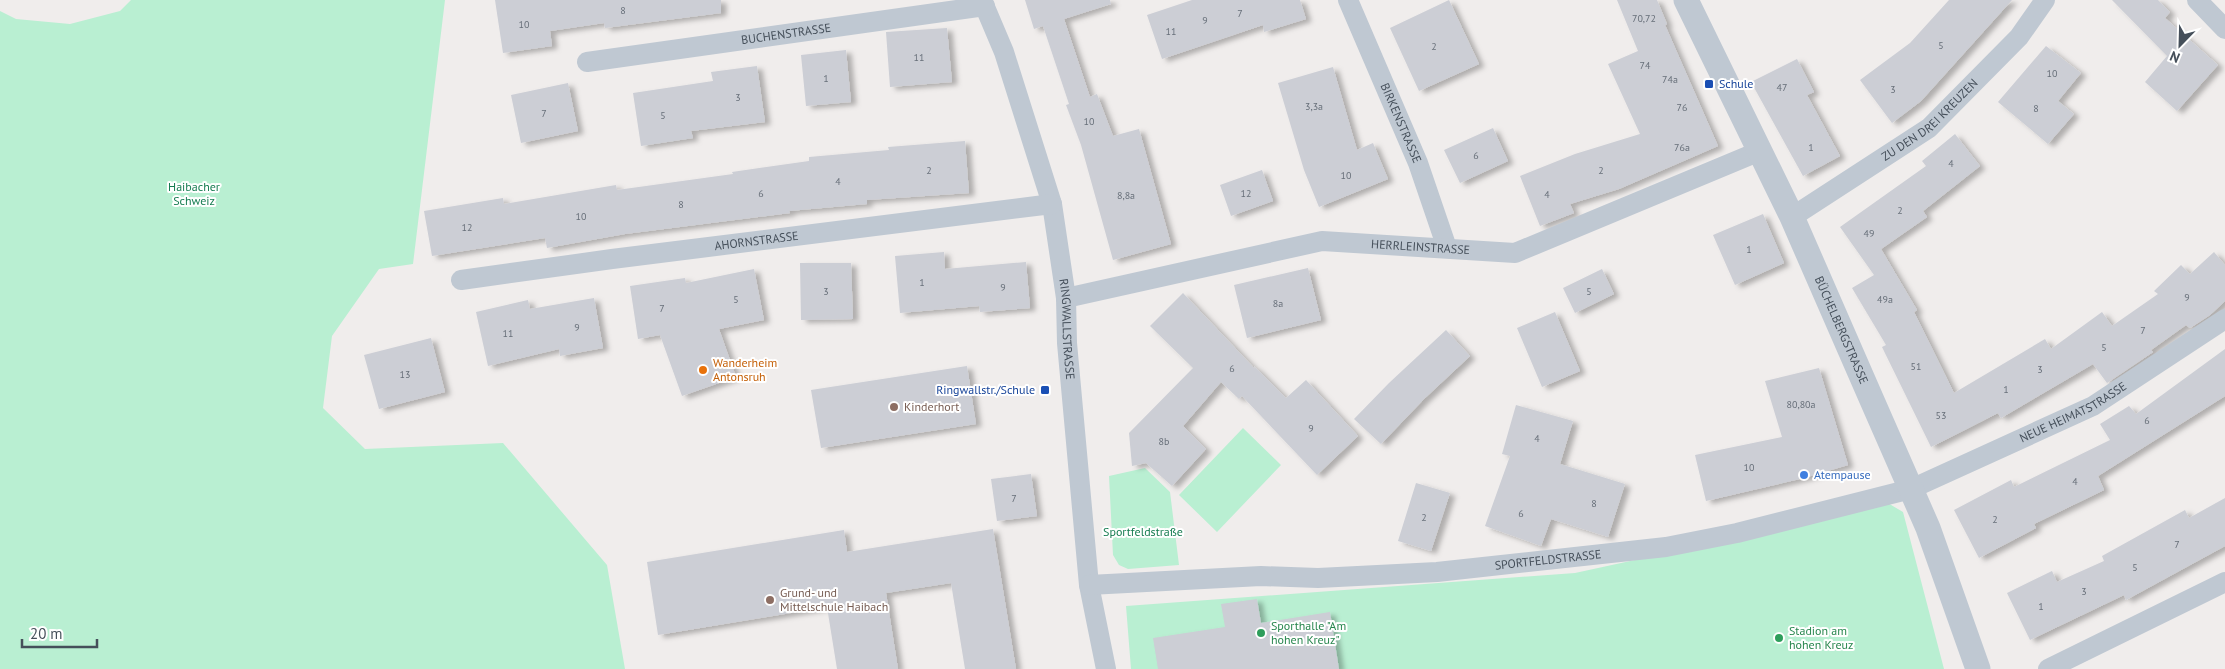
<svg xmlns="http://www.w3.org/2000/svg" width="2225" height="669" font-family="'PT Sans',sans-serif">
<defs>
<filter id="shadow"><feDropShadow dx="5.5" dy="3" stdDeviation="2.5" flood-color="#0004"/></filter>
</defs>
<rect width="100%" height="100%" fill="#f0edec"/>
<!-- green -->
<path fill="#b9efd2" d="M131,0H445L413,264L379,269L332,336L323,408L365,449L503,443L607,565L625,669H0V11L16,19L70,24L120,11Z
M1243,428L1281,465L1217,532L1179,495Z
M1145,468L1170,492L1179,565L1128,569L1119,565L1113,555L1109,476Z
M1886,502L1903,512L1944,669H1131L1126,606L1575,573L1814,521Z"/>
<!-- building -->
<path fill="#ccced5" filter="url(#shadow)" d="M495,0H721V13L605,28L604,23L550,31L552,46L503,53Z
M1025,0H1110L1111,4L1064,19L1090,97L1097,94L1113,136L1139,129L1171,244L1113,260L1081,145L1066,105L1069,104L1043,26L1034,29Z
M1192,0H1300L1306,19L1264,32L1263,25L1162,59L1147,15Z
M1449,0L1479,64L1419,91L1390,28Z
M1617,0H1657L1667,24L1665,25L1718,146L1619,189L1570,204L1574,213L1540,226L1520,176L1575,154L1640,134L1608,64L1638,51Z
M1949,0H2012L1921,101L1892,123L1860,80L1910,43Z
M2112,0H2158L2170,12L2165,18L2218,65L2177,111L2145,82L2167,56Z
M947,28L952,82L890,87L886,32Z
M2046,46L2081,73L2058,101L2074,114L2048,144L1998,102Z
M846,50L851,102L806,106L801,55Z
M1797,59L1814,92L1807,95L1840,156L1803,176L1751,82Z
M757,66L765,122L691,131L693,138L641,146L633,93L713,81L711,72Z
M1333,67L1357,150L1373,143L1388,179L1319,207L1304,170L1278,83Z
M568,83L578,131L521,143L511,95Z
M1493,128L1508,161L1460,183L1444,150Z
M1955,134L1980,166L1923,211L1927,217L1881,249L1917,310L1914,312L1954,393L2045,339L2051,349L2102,312L2112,326L2158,294L2154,291L2181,265L2190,274L2214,252L2225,265V301L2210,315L2190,328L2186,325L2151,350L2153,352L2107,383L2093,364L2001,418L1998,413L1931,447L1882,347L1886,345L1852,288L1874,275L1840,227L1926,166L1922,161Z
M965,141L969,193L867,200V204L789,211L790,213L625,234L547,248L545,238L432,256L424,211L503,198L504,204L616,185L617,190L733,174L732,172L809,161V157L889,150L888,147Z
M1262,170L1273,201L1231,216L1220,185Z
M1763,214L1784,263L1735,285L1713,235Z
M944,252L945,269L1026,262L1030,308L980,312L979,306L900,313L895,256Z
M800,263H851L853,319L801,320Z
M1308,268L1321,320L1247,338L1234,285Z
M754,269L764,320L719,329L736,377L682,396L660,335L638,339L630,286L685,278L686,283Z
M1602,269L1614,294L1575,313L1563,288Z
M1183,293L1255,369L1254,366L1286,398L1306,380L1358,436L1317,475L1242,396L1239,399L1221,382L1183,426L1206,449L1172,486L1146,463L1132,466L1129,433L1193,368L1150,326Z
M594,298L603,348L560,356L559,349L488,366L476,312L528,300L530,309Z
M1555,312L1580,371L1542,387L1517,328Z
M1446,330L1470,356L1424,399L1381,444L1354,419L1389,383Z
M431,338L445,392L379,409L364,355Z
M2225,349V396L2098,476L2104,490L2034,524L2036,528L1979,558L1954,510L2011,480L2014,487L2110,440L2100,424L2129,406L2136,414Z
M967,366L976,424L821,448L811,390Z
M1819,368L1848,465L1804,478L1706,501L1695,455L1782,437L1765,381Z
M1516,405L1573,421L1560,464L1625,484L1608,537L1551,519L1541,546L1485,526L1510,456L1502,454Z
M1031,474L1037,516L997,521L991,479Z
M1416,483L1450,493L1431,551L1398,541Z
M2225,498V546L2126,600L2124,595L2030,640L2007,593L2052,571L2057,582L2104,561L2102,556L2185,510L2189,518Z
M993,529L1016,669H965L951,583L886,593L898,669H837L827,607L658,635L647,562L844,530L847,552Z
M1257,599L1261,623L1330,612L1339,669H1158L1153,638L1225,627L1221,604Z"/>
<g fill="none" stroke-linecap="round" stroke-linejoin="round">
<!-- minor -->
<g stroke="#bfc8d2" stroke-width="20">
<path id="s1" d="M982,0L1004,52L1052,204L1066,298L1067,343L1089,585L1106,669"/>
<path id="s2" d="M1348,0L1418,163L1447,248"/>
<path d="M2197,0L2225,29"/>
<path id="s3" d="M587,62L985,6"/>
<path id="s4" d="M1792,217L1929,128L2019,37L2045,0"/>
<path id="s5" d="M461,280L612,259L1052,204"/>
<path id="s6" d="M1066,298L1322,241L1515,253L1760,151"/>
<path id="s7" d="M1089,585L1261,576L1318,578L1437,572L1666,547L1737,533L1911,489L2093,406L2225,319"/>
<path d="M2048,669L2225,582"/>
</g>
<!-- tertiary -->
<path stroke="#bfc8d2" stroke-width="25" id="s8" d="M1686,0L1792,217L1871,398L1928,528L1978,669"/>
</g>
<!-- markers -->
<g fill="#1a4fb4" stroke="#fff" stroke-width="2">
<rect x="1704" y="79" width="10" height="10" rx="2.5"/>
<rect x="1040" y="385" width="10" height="10" rx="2.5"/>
</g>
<circle fill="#e8710a" stroke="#fff" stroke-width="2" cx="703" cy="370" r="5"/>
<g fill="#8d6e63" stroke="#fff" stroke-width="2">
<circle cx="894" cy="407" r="5"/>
<circle cx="770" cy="600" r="5"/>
</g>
<circle fill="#3f7fe0" stroke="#fff" stroke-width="2" cx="1804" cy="475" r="5"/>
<g fill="#2e9e5b" stroke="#fff" stroke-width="2">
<circle cx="1261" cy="633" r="5"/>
<circle cx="1779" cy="638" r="5"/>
</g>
<g text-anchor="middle" stroke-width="4" stroke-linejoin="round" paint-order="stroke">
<!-- number labels -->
<g font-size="10" fill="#676f79">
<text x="623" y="14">8</text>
<text x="1240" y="17">7</text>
<text x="1644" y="22">70,72</text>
<text x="1205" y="24">9</text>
<text x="524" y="28">10</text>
<text x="1171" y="35">11</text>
<text x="1941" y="49">5</text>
<text x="1434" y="50">2</text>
<text x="919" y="61">11</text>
<text x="1645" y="69">74</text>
<text x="2052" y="77">10</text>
<text x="826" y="82">1</text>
<text x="1670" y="83">74a</text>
<text x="1782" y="91">47</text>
<text x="1893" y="93">3</text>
<text x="738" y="101">3</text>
<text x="1314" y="110">3,3a</text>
<text x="1682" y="111">76</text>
<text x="2036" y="112">8</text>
<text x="544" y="117">7</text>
<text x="663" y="119">5</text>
<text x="1089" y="125">10</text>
<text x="1682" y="151">76a</text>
<text x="1811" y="151">1</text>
<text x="1476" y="159">6</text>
<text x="1951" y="167">4</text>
<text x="929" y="174">2</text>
<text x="1601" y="174">2</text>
<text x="1346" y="179">10</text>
<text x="838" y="185">4</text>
<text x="761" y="197">6</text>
<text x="1246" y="197">12</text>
<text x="1547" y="198">4</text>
<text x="1126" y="199">8,8a</text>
<text x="681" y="208">8</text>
<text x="1900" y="214">2</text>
<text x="581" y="220">10</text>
<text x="467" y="231">12</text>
<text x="1869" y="237">49</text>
<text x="1749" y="253">1</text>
<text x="922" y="286">1</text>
<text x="1003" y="291">9</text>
<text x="826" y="295">3</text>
<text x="1589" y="295">5</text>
<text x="2187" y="301">9</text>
<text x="736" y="303">5</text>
<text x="1885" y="303">49a</text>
<text x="1278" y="307">8a</text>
<text x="662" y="312">7</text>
<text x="577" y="331">9</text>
<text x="2143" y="334">7</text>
<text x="508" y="337">11</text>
<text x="2104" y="351">5</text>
<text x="1916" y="370">51</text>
<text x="1232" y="372">6</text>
<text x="2040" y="373">3</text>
<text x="405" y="378">13</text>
<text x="2006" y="393">1</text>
<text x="1801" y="408">80,80a</text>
<text x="1941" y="419">53</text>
<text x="2147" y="424">6</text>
<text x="1311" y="432">9</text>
<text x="1537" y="442">4</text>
<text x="1164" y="445">8b</text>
<text x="1749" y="471">10</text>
<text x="2075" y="485">4</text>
<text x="1014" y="502">7</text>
<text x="1594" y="507">8</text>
<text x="1521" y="517">6</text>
<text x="1424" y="521">2</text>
<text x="1995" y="523">2</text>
<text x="2177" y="548">7</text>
<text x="2135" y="571">5</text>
<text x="2084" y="595">3</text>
<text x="2041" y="610">1</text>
</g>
<!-- street labels -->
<g font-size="12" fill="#454f5a" stroke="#fff">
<text dy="4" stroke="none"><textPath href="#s3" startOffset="201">BUCHENSTRASSE</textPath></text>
<text dy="4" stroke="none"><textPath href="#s4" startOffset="169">ZU DEN DREI KREUZEN</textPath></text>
<text dy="4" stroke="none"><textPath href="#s2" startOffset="134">BIRKENSTRASSE</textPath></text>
<text dy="4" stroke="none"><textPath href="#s5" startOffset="298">AHORNSTRASSE</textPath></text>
<text dy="4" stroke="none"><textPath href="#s6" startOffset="361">HERRLEINSTRASSE</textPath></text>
<text dy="4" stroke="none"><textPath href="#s1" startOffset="342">RINGWALLSTRASSE</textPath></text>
<text dy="4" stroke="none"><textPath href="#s8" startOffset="365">BÜCHELBERGSTRASSE</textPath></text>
<text dy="4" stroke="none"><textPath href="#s7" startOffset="1010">NEUE HEIMATSTRASSE</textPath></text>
<text dy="4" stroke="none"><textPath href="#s7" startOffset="460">SPORTFELDSTRASSE</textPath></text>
</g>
<!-- transit labels -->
<g font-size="12" fill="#164399" stroke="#fff" text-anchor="start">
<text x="1719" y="88">Schule</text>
<text x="1035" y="394" text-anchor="end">Ringwallstr./Schule</text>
</g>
<!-- park labels -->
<g font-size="12" fill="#157c50" stroke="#fff">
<text x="194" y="191">Haibacher<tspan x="194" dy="14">Schweiz</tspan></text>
<text x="1143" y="536">Sportfeldstraße</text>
</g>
<!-- food labels -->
<g font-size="12" fill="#c56008" stroke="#fff" text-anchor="start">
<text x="713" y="367">Wanderheim<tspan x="713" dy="14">Antonsruh</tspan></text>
</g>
<!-- education labels -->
<g font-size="12" fill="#785e54" stroke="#fff" text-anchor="start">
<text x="904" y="411">Kinderhort</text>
<text x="780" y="597">Grund- und<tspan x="780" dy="14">Mittelschule Haibach</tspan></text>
</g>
<!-- shop labels -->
<g font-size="12" fill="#366cbe" stroke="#fff" text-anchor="start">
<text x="1814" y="479">Atempause</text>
</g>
<!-- leisure labels -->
<g font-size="12" fill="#27864d" stroke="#fff" text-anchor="start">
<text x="1271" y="630">Sporthalle "Am<tspan x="1271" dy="14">hohen Kreuz"</tspan></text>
<text x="1789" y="635">Stadion am<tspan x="1789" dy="14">hohen Kreuz</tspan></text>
</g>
</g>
<!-- north arrow -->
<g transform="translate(2180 45) rotate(203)" stroke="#ffffff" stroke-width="4" paint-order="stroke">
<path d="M0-4L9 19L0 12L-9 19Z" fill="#454f5a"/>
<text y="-8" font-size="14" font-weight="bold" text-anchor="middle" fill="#454f5a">N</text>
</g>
<!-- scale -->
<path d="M22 639v8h75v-8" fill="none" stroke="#454f5a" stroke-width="2.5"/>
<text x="30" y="639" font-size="15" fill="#454f5a" stroke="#ffffff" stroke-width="4" paint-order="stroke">20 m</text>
</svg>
